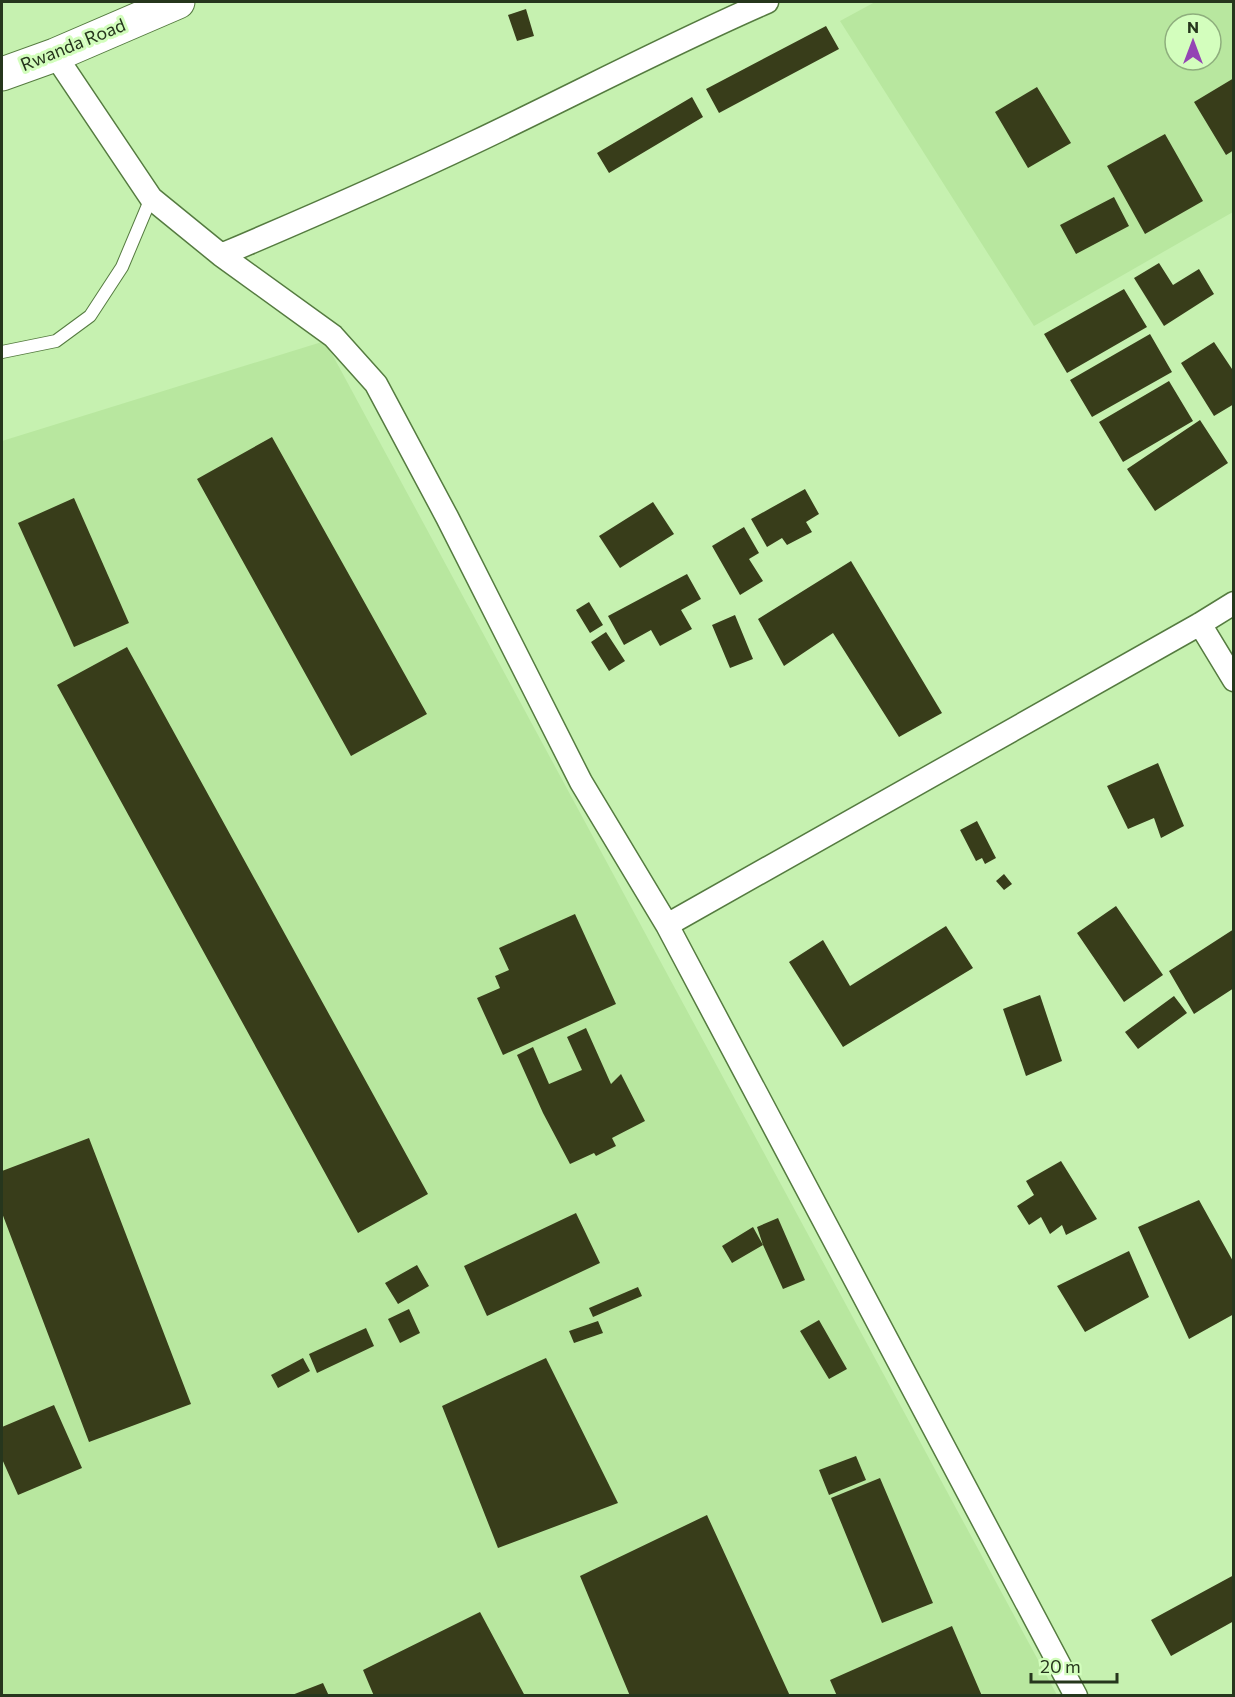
<svg xmlns="http://www.w3.org/2000/svg" width="1235" height="1697" font-family="Commissioner,sans-serif">
<rect width="100%" height="100%" fill="#c6f1b0"/>
<!-- built -->
<path fill="#b8e79f" fill-rule="evenodd" d="M875,2H1233V212L1034,326L840,21ZM1175,24H1211V60H1175Z
M325,341L1057,1695L2,1696V441Z"/>
<!-- building -->
<path fill="#383d1a" d="M526,9L534,36L517,41L508,15Z
M826,26L839,49L719,113L706,89Z
M1234,78V150L1226,155L1194,102Z
M1037,87L1071,143L1028,168L995,112Z
M692,97L703,117L609,173L597,153Z
M1165,134L1203,201L1145,234L1107,166Z
M1114,197L1129,226L1076,254L1060,225Z
M1159,263L1173,285L1199,269L1214,294L1164,326L1134,278Z
M1124,289L1147,327L1067,373L1044,334Z
M1150,334L1172,372L1092,417L1070,380Z
M1214,342L1234,372V404L1214,416L1181,363Z
M1169,381L1193,421L1123,462L1099,422Z
M1200,420L1228,463L1155,511L1127,469Z
M272,437L427,714L351,756L197,479Z
M805,489L819,514L806,522L812,532L787,545L782,538L767,547L751,519Z
M74,498L129,623L74,647L18,523Z
M653,502L674,534L620,568L599,536Z
M744,527L759,553L749,559L763,581L740,595L712,546Z
M851,561L942,713L899,737L833,633L784,666L758,619Z
M687,574L701,599L681,610L692,629L660,646L651,630L624,645L608,616Z
M589,602L603,625L590,633L576,610Z
M735,615L753,659L730,668L712,625Z
M606,632L625,661L609,671L591,642Z
M127,647L428,1194L358,1233L57,685Z
M1158,763L1184,826L1161,838L1154,818L1128,829L1107,786Z
M977,821L996,858L985,864L982,858L976,861L960,830Z
M1004,874L1012,884L1004,890L996,881Z
M1116,906L1163,975L1124,1002L1077,933Z
M575,914L616,1004L503,1055L477,998L500,988L495,976L509,970L499,948Z
M946,926L973,968L843,1047L789,962L823,940L850,986Z
M1234,929V988L1194,1014L1169,971Z
M1040,995L1062,1061L1026,1076L1003,1009Z
M1174,996L1187,1013L1138,1049L1125,1032Z
M586,1028L611,1084L621,1074L645,1121L612,1138L616,1146L596,1156L594,1153L570,1164L543,1113L517,1055L533,1047L549,1084L582,1070L567,1037Z
M89,1138L191,1404L89,1442L2,1213V1171Z
M1061,1161L1097,1219L1066,1235L1062,1225L1050,1234L1041,1217L1029,1225L1017,1206L1034,1195L1026,1181Z
M1199,1200L1234,1263V1314L1189,1339L1138,1227Z
M576,1213L600,1263L487,1316L464,1266Z
M778,1218L805,1280L783,1289L763,1245L732,1263L722,1246L753,1227L763,1245L757,1227Z
M1129,1251L1149,1297L1085,1332L1057,1286Z
M417,1265L429,1286L398,1304L385,1283Z
M638,1287L642,1296L593,1317L589,1308Z
M409,1309L420,1333L400,1343L388,1319Z
M819,1320L847,1369L829,1379L800,1331Z
M598,1321L603,1333L574,1343L569,1331Z
M366,1328L374,1346L317,1373L309,1354Z
M303,1358L310,1371L278,1388L271,1375Z
M546,1358L618,1503L498,1548L442,1406Z
M54,1405L82,1468L18,1495L2,1459V1427Z
M856,1456L866,1480L829,1495L819,1470Z
M880,1478L933,1603L882,1623L831,1498Z
M707,1515L790,1696H630L580,1576Z
M1234,1575V1621L1171,1656L1151,1620Z
M480,1612L525,1696H374L363,1670Z
M952,1626L982,1696H837L830,1680Z
M323,1683L329,1696H292V1695Z"/>
<g fill="none" stroke-linecap="round" stroke-linejoin="round">
<defs>
<path id="lane" d="M2,352L56,341L90,316L122,267L151,198"/>
<path id="street" d="M55,55L151,198L221,255L333,336L376,384L447,517L581,782L667,925L1076,1696
M221,255C306,219 391,182 475,142C572,96 668,45 767,2
M1200,624L1234,680
M667,925L1200,624L1234,603"/>
<path id="highway" d="M2,74L55,55L178,2"/>
</defs>
<!-- lane casing -->
<use href="#lane" stroke="#557b40" stroke-width="14"/>
<!-- street casing -->
<use href="#street" stroke="#557b40" stroke-width="25"/>
<!-- highway casing -->
<use href="#highway" stroke="#557b40" stroke-width="35"/>
<!-- lane -->
<use href="#lane" stroke="#fff" stroke-width="12"/>
<!-- street -->
<use href="#street" stroke="#fff" stroke-width="22"/>
<!-- highway -->
<use href="#highway" stroke="#fff" stroke-width="33"/>
</g>
<g text-anchor="middle" stroke-width="6" stroke-linejoin="round" paint-order="stroke">
<!-- street labels -->
<g font-size="18" fill="#26361d" stroke="#d3febd">
<text transform="translate(73 45) rotate(-22)" y="6">Rwanda Road</text>
</g>
</g>
<!-- border -->
<rect width="1235" height="1697" fill="none" stroke="#26361d" stroke-width="6"/>
<!-- north arrow -->
<g transform="translate(1193 42)"><circle r="28" fill="#d3febd" stroke="#8eae7d" stroke-width="1.5"/>
<path d="M0-4.5L10 22L0 15L-10 22Z" fill="#9444b4"/>
<text y="-9" font-size="16" font-weight="bold" text-anchor="middle" fill="#26361d">N</text>
</g>
<!-- scale -->
<path d="M1031 1673v9h86v-9" fill="none" stroke="#26361d" stroke-width="3"/>
<text x="1040" y="1673" font-size="18" fill="#26361d" stroke="#d3febd" stroke-width="4.5" paint-order="stroke">20 m</text>
</svg>
